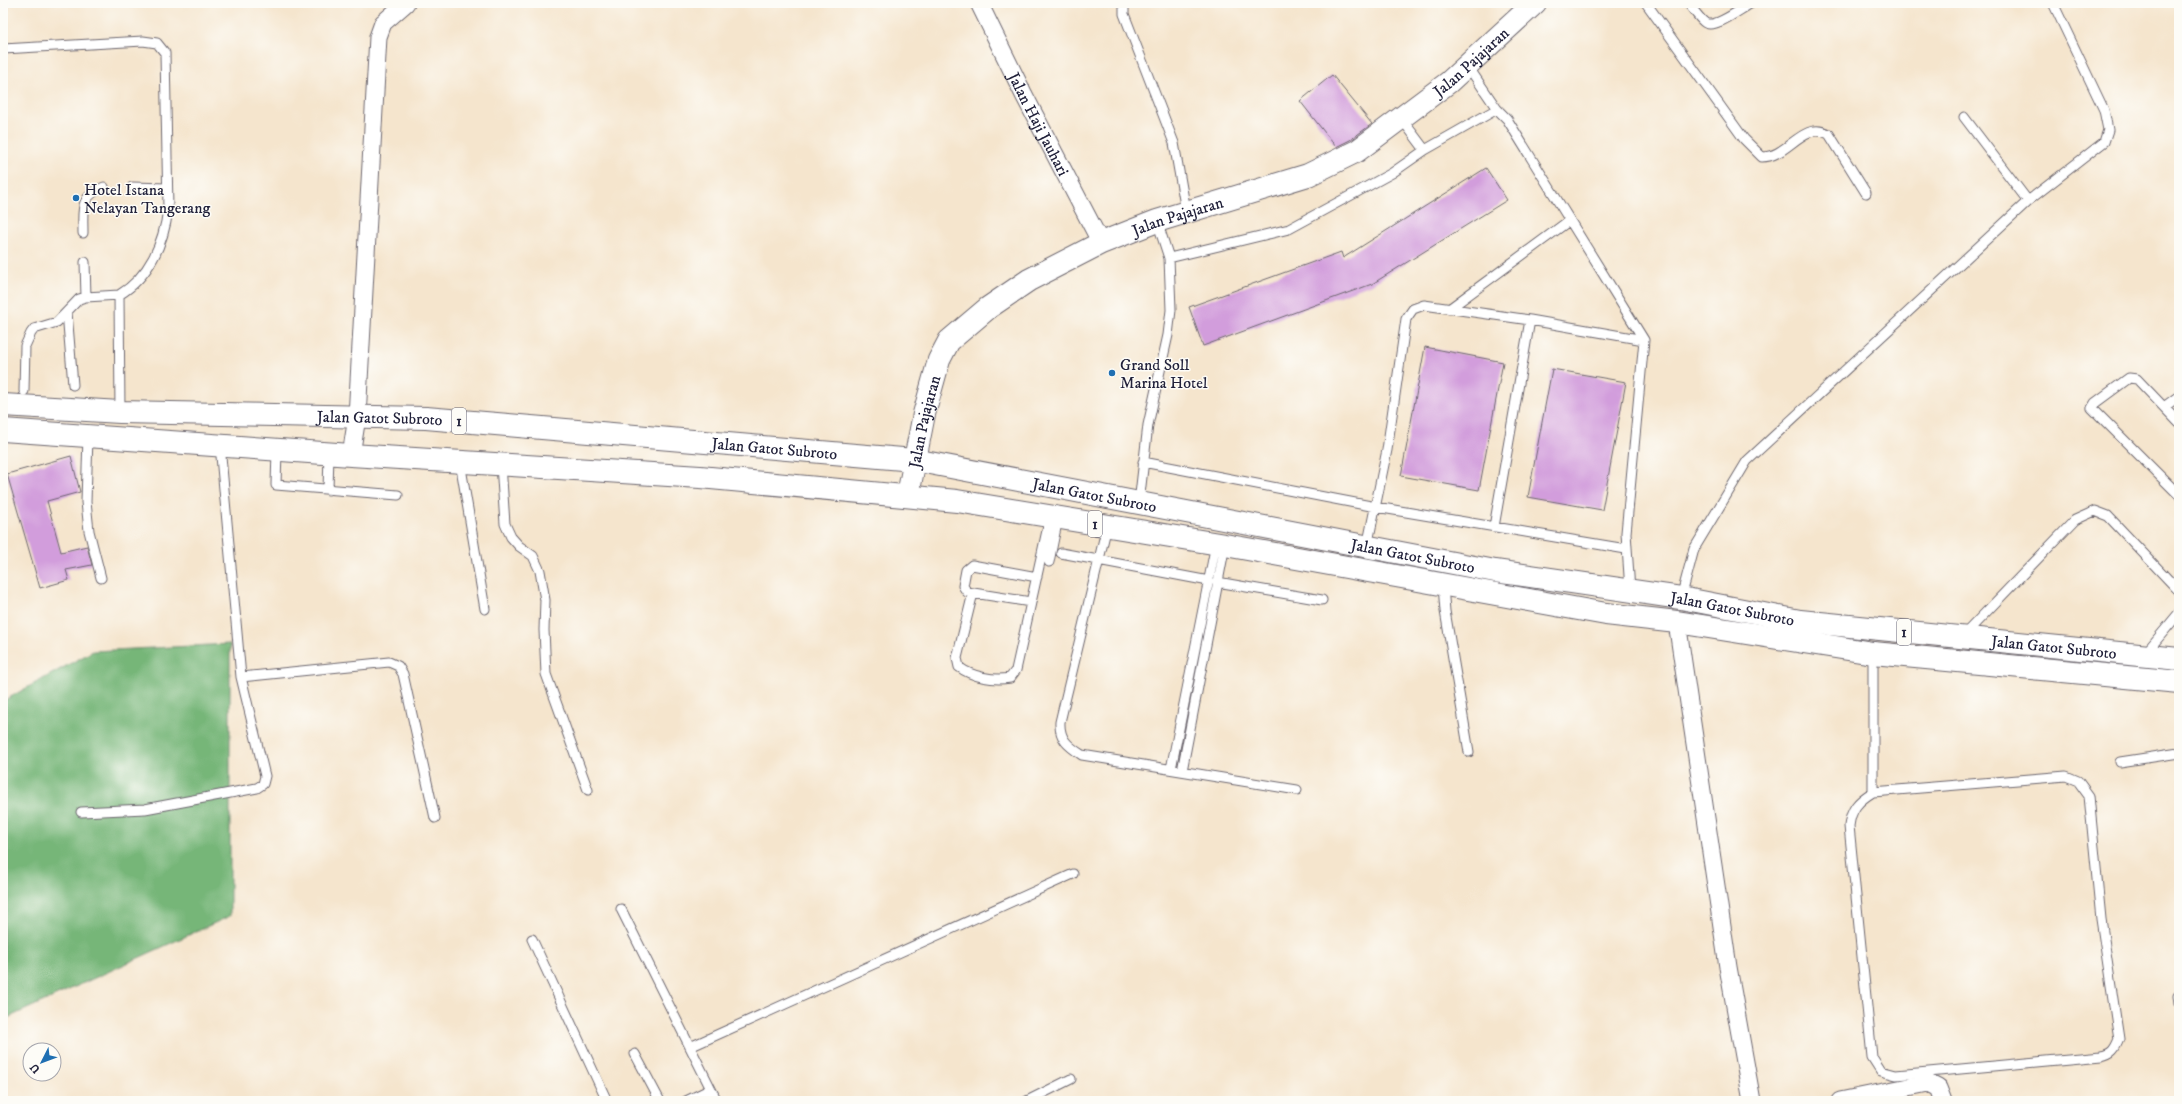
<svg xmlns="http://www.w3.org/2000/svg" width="2182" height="1104" font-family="'IM FELL DW Pica',serif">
<rect width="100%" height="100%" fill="#fdfcf7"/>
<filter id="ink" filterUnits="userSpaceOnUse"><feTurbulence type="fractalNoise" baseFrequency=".025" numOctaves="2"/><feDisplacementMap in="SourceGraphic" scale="8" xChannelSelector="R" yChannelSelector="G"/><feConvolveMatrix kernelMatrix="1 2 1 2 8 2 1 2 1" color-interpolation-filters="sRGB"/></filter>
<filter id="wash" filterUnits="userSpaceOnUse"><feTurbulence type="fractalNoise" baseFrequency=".012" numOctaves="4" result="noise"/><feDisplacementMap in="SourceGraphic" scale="16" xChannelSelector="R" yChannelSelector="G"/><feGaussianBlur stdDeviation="0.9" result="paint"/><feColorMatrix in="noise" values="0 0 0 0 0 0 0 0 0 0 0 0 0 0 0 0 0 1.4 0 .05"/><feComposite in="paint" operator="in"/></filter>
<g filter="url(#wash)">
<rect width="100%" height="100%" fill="#f5e5cd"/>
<!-- forest -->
<path fill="#76b678" stroke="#4c6c5a" d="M230,644V916L3,1020V701L93,651Z"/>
<g id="blocks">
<!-- building -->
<path fill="#d29ddc" d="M1332,75L1372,124L1350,140L1336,147L1300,101Z
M1486,168L1507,200L1372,284L1203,346L1189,307L1341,252L1343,258Z
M1425,347L1503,362L1479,490L1401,476Z
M1552,369L1626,382L1602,510L1528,497Z
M71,456L80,492L47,501L61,552L87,546L92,565L66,570L69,580L40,588L7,474Z"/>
</g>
</g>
<g filter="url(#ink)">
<use href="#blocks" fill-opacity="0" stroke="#6c666e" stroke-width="1"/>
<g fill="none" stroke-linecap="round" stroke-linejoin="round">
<defs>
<path id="service" d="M1124,3V14L1174,143L1186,211
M1646,3L1744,139L1762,157C1789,157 1802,120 1829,134L1866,193
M1688,3C1693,9 1698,17 1704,22C1714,31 1741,8 1752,3
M3,49L143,41L157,43L165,53L168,209C164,243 149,277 119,295L120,412
M1467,65L1497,109L1507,119L1644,340L1626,533L1630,590
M1964,117L2028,201
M1401,118L1425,150
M132,187L167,188
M83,233C83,209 79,197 104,187
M1169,258L1289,229L1392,173L1425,150L1497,109
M85,262L86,297
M1449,309L1570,220
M67,312L73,385
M24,391L25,346L31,333L34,329L57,322L79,299L86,297L119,295
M2164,407L2179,396
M2179,423L2137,379L2129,378L2095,403L2092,408L2179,495
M88,436L86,502L89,531L101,578
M220,445L241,677L389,662L398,666L403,674L435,818
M277,450L276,485L398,495
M460,462L485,609
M1143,462L1376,507L1626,549
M501,464L505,524L511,537L519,546L533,556L540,571L545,600L544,630L546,674L588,790
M328,490L329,453
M1139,503L1148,425L1168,335L1171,310L1169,258L1157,221
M1107,526L1060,722C1059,739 1068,746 1082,755L1297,790
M1494,527L1530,320
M1367,547L1387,450L1406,319L1413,309L1424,305L1530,320L1644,340
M1061,553L1209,581
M1049,562L1058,518
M1217,582L1322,600
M1443,586L1445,611L1469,752
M973,593L957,658L959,667C972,677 994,681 1010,678L1016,670L1050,517
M1681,598L1694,549L1747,461L2028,201L2104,142L2108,130L2104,110L2053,3
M1031,602L967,592L963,586L966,570L972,565L1037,577
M1963,636L2075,520L2095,511L2108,516L2179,591
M2144,655L2179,613
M2120,762L2179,753
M1171,769L1216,544
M1182,771L1225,545
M2066,776L2078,781L2089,796L2101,919L2119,1039C2115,1049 2112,1054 2101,1056L1896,1075L1881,1071L1872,1057L1849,826C1851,809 1858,801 1873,792Z
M1873,792V653
M81,812L145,809L257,788L263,784L265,776L241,677
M621,909L717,1101
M532,939L607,1101
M2178,996L2179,1003
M690,1047L1073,874
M635,1054L660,1101
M686,1101L711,1089
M1027,1101L1071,1079"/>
<g id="minor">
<path id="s1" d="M979,3L1024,95L1101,243"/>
<path d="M351,455L357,417L378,37L383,23L406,3"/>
<path d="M1677,622L1728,967L1752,1101"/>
<path d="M1840,1101L1928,1083L1938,1088L1943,1101"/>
</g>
<g id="secondary">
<path id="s2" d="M908,495L924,414L939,360L949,341L988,308L1029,280L1101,243L1157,221L1308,175L1357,151L1449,82L1535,3"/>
</g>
<g id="trunk">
<path id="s3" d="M3,405L120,412L426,418L914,460L1495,571L1681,598L1800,621L2179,659"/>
<path d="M3,430L351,455L700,477L957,501L1225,545L1606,614L1677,622L1873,653L2179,682"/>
</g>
</defs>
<!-- service casing -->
<use href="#service" stroke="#6c666e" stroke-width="11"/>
<!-- minor casing -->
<use href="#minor" stroke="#6c666e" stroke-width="19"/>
<!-- secondary casing -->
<use href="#secondary" stroke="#6c666e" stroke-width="24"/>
<!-- trunk casing -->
<use href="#trunk" stroke="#6c666e" stroke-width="24"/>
<!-- service -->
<use href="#service" stroke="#fff" stroke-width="9"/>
<!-- minor -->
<use href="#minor" stroke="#fff" stroke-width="17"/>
<!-- secondary -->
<use href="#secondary" stroke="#fff" stroke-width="22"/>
<!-- trunk -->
<use href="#trunk" stroke="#fff" stroke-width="22"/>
</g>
</g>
<!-- markers -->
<g fill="#1f6fb2" stroke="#fdfcf7" stroke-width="1.5">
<circle cx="76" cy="198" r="4"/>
<circle cx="1112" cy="373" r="4"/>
</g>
<g text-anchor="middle" stroke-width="3" stroke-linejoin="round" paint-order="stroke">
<!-- shield labels -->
<g fill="#fdfcf7" stroke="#646373" stroke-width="1">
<rect x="452" y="408" width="14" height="26" rx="3"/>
<rect x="1088" y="511" width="14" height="26" rx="3"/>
<rect x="1897" y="619" width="14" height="26" rx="3"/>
</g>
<g font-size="15" font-weight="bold" fill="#22223b">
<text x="459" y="426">1</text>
<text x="1095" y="529">1</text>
<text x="1904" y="637">1</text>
</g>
<!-- street labels -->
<g font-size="16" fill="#22223b" stroke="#fdfcf7">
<text dy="6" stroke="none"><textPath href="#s2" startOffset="759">Jalan Pajajaran</textPath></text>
<text dy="6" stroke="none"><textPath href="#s1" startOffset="135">Jalan Haji Jauhari</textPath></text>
<text dy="6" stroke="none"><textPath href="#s2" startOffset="423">Jalan Pajajaran</textPath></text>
<text dy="6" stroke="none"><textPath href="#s3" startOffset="377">Jalan Gatot Subroto</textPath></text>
<text dy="6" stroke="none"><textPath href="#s2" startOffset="75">Jalan Pajajaran</textPath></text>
<text dy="6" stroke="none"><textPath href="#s3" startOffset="773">Jalan Gatot Subroto</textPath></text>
<text dy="6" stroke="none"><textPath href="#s3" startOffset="1097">Jalan Gatot Subroto</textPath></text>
<text dy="6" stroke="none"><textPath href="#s3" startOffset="1421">Jalan Gatot Subroto</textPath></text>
<text dy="6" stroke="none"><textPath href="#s3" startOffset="1745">Jalan Gatot Subroto</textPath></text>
<text dy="6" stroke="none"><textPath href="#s3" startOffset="2069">Jalan Gatot Subroto</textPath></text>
</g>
<!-- poi labels -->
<g font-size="16" fill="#22223b" stroke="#fdfcf7" text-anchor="start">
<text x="84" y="195">Hotel Istana<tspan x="84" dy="18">Nelayan Tangerang</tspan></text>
<text x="1120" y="370">Grand Soll<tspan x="1120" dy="18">Marina Hotel</tspan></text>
</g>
</g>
<!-- margin -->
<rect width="2182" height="1104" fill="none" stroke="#fdfcf7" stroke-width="16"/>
<!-- north arrow -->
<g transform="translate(42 1062) rotate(228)"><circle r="19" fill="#fdfcf7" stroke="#a5a5ac"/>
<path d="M0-3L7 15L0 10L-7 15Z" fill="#1f6fb2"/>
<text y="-6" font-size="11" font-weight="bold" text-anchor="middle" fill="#22223b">U</text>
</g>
</svg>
